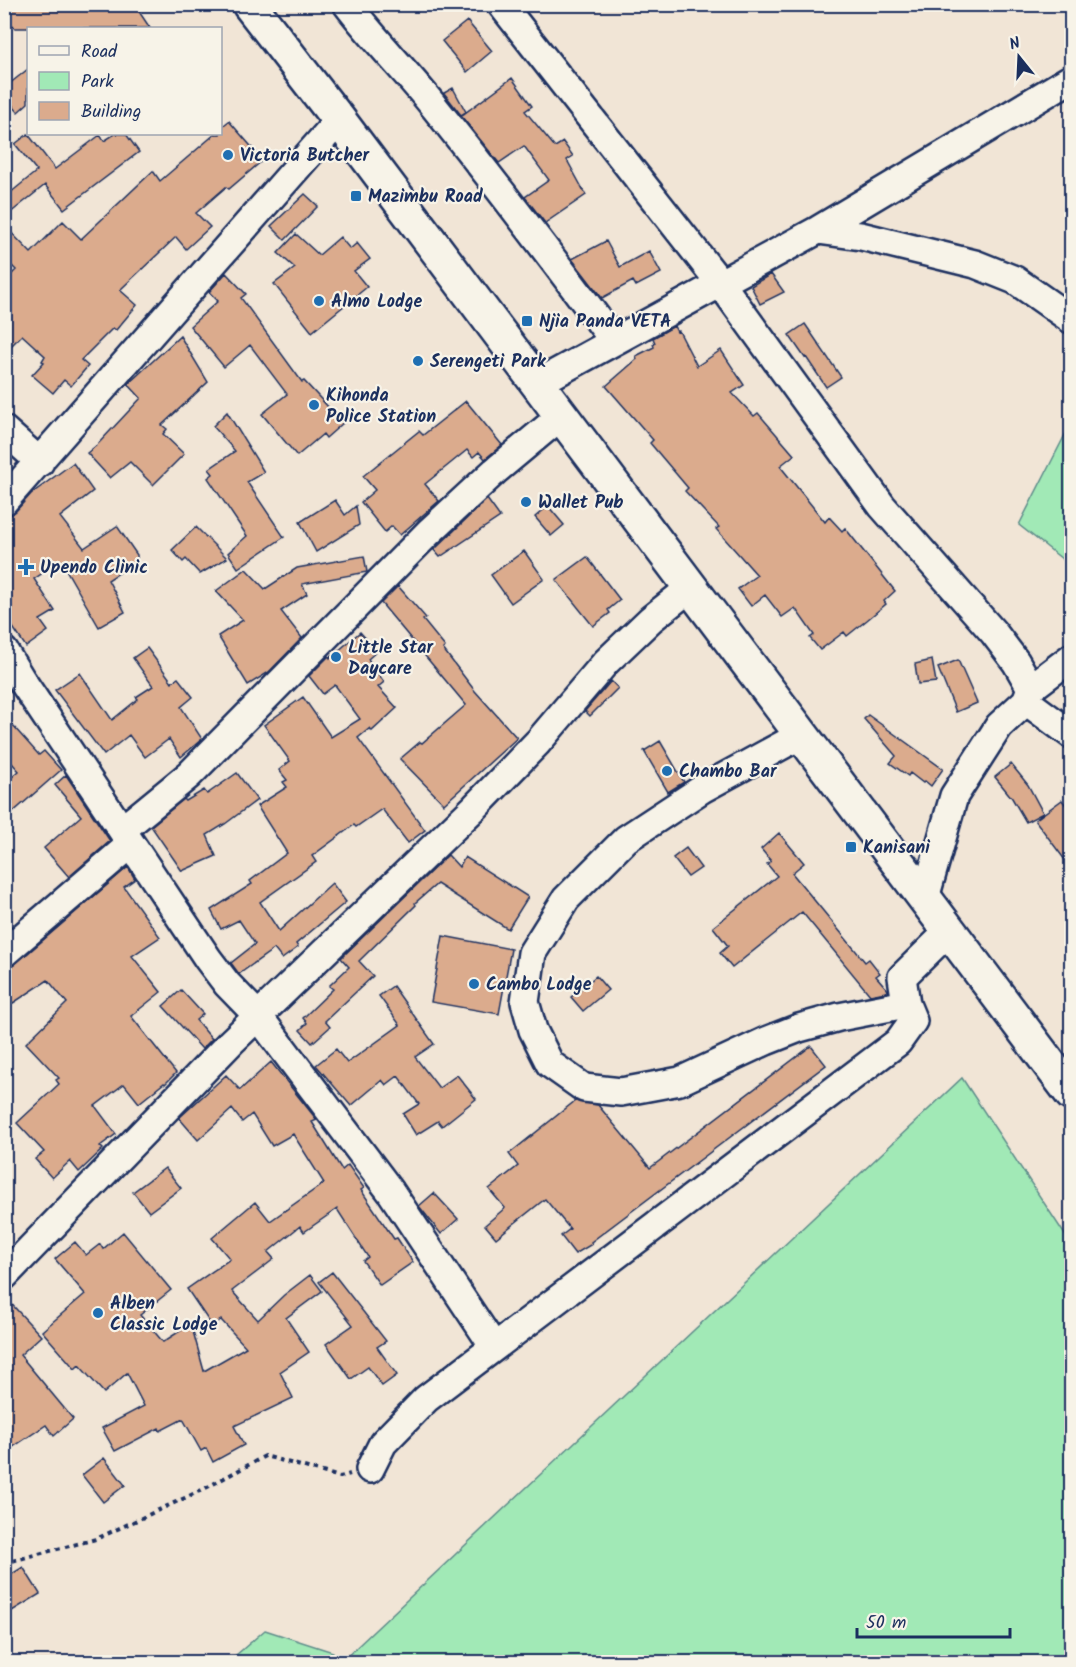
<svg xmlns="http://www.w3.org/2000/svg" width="1076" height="1667" font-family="Kalam,sans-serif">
<rect width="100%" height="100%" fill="#f1e5d6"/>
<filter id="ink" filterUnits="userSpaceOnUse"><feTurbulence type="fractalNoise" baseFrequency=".0167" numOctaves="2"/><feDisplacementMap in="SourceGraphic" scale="12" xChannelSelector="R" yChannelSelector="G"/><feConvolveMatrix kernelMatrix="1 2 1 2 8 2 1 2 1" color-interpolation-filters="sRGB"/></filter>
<g filter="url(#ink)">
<!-- green -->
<path fill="#a1e9b6" stroke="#5e8c8a" stroke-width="1.5" d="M1069,427L1072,429L1071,566L1019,525Z
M962,1078L1071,1244V1662H341Z
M265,1630L333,1652L334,1662H228Z"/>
<!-- building -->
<path fill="#dbab8d" stroke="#1b2f5e" stroke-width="1.5" d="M4,4H134L150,28H15L4,15Z
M467,21L492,51L467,72L442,41Z
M28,69V103L18,112L4,95V88Z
M512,78L532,106L525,111L555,147L563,142L573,156L567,160L586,195L545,223L525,197L549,180L524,146L499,163L461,116Z
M453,88L466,112L461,115L444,93Z
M229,121L263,160L229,189L226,187L196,213L210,227L186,249L176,237L120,290L137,305L116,330L113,328L81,360L88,366L71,386L64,380L53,393L32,375L44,362L42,361L45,356L22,335L4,353V282L16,270L4,258V225L31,253L63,221L81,239L153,171L160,181L215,134H220V128Z
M28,134L55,169L100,135L104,141L115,134H126L139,152L64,209L45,185L4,218V198L37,171L15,144Z
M305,194L318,206L285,240L271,226Z
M296,234L319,255L340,237L350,249L357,243L370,259L354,271L367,287L312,332L274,284L295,268L278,253Z
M606,241L620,267L649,251L661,273L636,286L633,281L602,298L572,259Z
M226,273L246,294L241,298L302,382L304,381L343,423L326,438L323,434L297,456L262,414L287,394L250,345L224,367L190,326L218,301L209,292Z
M771,274L784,292L760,304L751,286Z
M805,324L841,377L826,387L806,357L805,358L789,335Z
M674,326L677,332L679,331L697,366L721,350L744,385L732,393L754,416L758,413L794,455L780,466L825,522L829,517L842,531L845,528L895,591L884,601L886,604L867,620L847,636L844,632L820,650L810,638L814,635L795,608L782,617L765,595L751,606L738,589L757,575L716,529L719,527L685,491L688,488L650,443L653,440L606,386L637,359L636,356L654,347L653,344L655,343L653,338Z
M180,336L208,382L162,425L167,429L163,434L184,454L153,485L130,462L110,478L87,453L97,445L141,398L128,384Z
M466,401L502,445L485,459L479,452L473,457L467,450L425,484L439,501L400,535L392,526L385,532L361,502L375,490L363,476L419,431L423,435Z
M227,412L264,472L247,482L284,537L238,568L228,553L247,536L208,478L213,474L209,469L235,451L213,426Z
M73,463L93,491L60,517L84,548L117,526L137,555V561L108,580L125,612L99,627L61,561L34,579L55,611L40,620L48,631L26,647L4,614V520L16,511L31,494Z
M487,499L500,517L440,557L434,550Z
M335,500L345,515L356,506L359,525L316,552L300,522Z
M548,506L564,525L551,536L535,517Z
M196,527L227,558L200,574L186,559L183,562L172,550Z
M524,551L544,579L511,603L491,575Z
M364,556L367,572L302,584L307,594L281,611L302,638L269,672L248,685L218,636L243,620L216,591L246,569L265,589L297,568Z
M587,557L620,600L608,610L610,613L593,626L556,580Z
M398,586L426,618L423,620L445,647L443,649L475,691L517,738L444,804L400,759L420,742L422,743L466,705L381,603Z
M360,632L377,651L368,659L384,682L378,687L397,708L372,731L370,728L358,738L425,830L408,843L382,809L356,827L354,825L312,856L316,862L260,902L279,931L332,883L346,902L296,944L298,947L282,959L274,949L239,974L231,963L255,944L239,920L221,929L211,910L252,884L250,881L287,853L257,806L287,787L283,782L287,780L279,770L290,761L264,725L303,697L331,737L360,719L335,685L323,694L309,676L329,656L330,658Z
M147,648L172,682L178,678L193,697L181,707L202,739L181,757L169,739L145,757L129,735L104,755L55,690L80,673L112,720L138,699L136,697L153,686L133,658Z
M932,660L936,682L918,684L915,664Z
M958,660L977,703L956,712L938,668Z
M611,681L618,688L590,716L585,711Z
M868,715L943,769L931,786L925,781L923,783L910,773L908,776L890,763L896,756L864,719Z
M4,716L39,755L44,751L61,770L4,820V784L19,771L4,754Z
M660,741L684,782L668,792L644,751Z
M1011,764L1028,785L1043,813L1026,822L1012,798L995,777Z
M237,773L257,800L225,824L207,835L216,856L182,871L151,826L184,799L186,801L204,790L207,794Z
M66,775L110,841L69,877L44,848L81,816L55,785Z
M1062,800L1071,812V868L1035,820Z
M779,833L804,863L792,873L865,962L869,959L880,973L876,976L888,990L886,992L870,995L802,912L732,968L720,953L728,946L713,927L777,876L767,864L771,861L761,849Z
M686,848L701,868L688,877L673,858Z
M448,855L459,867L465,857L528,897L508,929L437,884L415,903L416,905L359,961L373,976L325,1021L330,1027L312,1043L300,1030L307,1023L303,1018L333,989L329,986L349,967L341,958Z
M128,867L135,879L124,887L160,937L132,956L161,992L131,1016L176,1073L165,1084L164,1083L139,1103L124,1084L95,1106L116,1134L100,1146L103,1149L79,1172L70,1161L52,1178L35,1159L44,1152L17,1123L59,1084L56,1080L59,1078L26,1043L67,1003L48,980L4,1009V968L14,965Z
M443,936L511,949L499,1014L431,1002Z
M596,976L608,990L583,1011L571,997Z
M393,986L434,1044L415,1057L439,1088L457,1075L476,1099L442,1126L438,1121L416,1135L403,1114L419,1104L398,1076L386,1085L382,1080L351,1106L316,1065L336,1049L347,1063L400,1025L379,996Z
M181,990L203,1014L196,1020L212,1039L202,1049L163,1006Z
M811,1046L826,1065L591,1242L592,1244L575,1254L561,1236L570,1229L545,1199L496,1238L485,1225L505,1208L489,1189L518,1166L509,1154L575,1101L598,1105L650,1168Z
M271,1062L317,1120L312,1122L342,1170L348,1165L364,1188L361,1190L394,1239L397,1238L413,1262L380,1285L363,1261L368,1257L337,1209L304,1232L300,1226L268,1252L274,1259L232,1291L258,1320L284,1295L310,1275L322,1291L286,1318L309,1352L280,1372L293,1398L234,1426L244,1445L213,1462L206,1448L201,1451L183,1419L160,1431L159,1428L115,1451L102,1428L144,1406L127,1373L104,1393L79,1365L75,1369L42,1331L85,1294L55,1259L75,1242L86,1255L100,1244L103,1249L123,1232L171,1290L140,1315L163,1342L191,1324L204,1371L246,1347L221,1320L212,1326L187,1289L230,1259L212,1238L255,1202L270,1221L324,1183L293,1134L272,1146L252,1114L242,1122L232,1109L198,1140L179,1118L226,1075L240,1090Z
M165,1168L181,1188L149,1212L133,1192Z
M434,1193L458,1219L441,1234L419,1206Z
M332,1272L386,1341L377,1347L397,1375L382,1386L368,1367L351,1379L326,1344L353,1325L319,1282Z
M4,1296L41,1336L20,1355L73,1419L54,1436L46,1425L4,1453Z
M104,1458L125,1485L103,1502L82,1475Z
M23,1567L40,1594L12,1611L4,1599V1579Z"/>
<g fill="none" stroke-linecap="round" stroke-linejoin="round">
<defs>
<path id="minor" d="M347,4C375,41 408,73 436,109C497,185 556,263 614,341
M501,4L721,284L882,506L994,633L1016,662L1031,688L1026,701L999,726L954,796L925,898
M818,230L861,236L975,264L1015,280L1072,320
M536,384L818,230L1072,78
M4,430L40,462
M4,501L339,120
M4,651L21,679L208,959L227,984L259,1017L391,1192L494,1347
M1031,688L1072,657
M1026,701L1072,735
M801,735L702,789L626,839L566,899L532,953L525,1002L533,1030L550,1064L584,1088L621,1092L680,1081L766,1041L799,1028L839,1017L906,1004
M123,829L189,775L429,532L495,471L561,416
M4,953L131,844
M4,1276L231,1042L475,807L538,742L606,662L651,619L690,588
M370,1469L383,1443L426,1399L898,1042L913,1021L906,1004L902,977L949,931"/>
<path id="highway" d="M249,4L339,120L1072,1094"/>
</defs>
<!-- minor casing -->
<use href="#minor" stroke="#1b2f5e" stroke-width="32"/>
<!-- highway casing -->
<use href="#highway" stroke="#1b2f5e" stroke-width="38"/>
<!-- path -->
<path stroke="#1b2f5e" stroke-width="4" stroke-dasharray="4.5 4.5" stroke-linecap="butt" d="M4,1563L96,1539L202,1490L265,1456L340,1477L350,1474"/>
<!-- minor -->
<use href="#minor" stroke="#f7f3e8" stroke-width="27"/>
<!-- highway -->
<use href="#highway" stroke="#f7f3e8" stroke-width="33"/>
</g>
</g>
<!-- markers -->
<g fill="#1f6fb2" stroke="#f7f3e8" stroke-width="2">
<circle cx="228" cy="155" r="6"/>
<rect x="350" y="190" width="12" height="12" rx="3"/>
<circle cx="319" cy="301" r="6"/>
<rect x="521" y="315" width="12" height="12" rx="3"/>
<circle cx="418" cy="361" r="6"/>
<circle cx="314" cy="405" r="6"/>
<circle cx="526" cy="502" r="6"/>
<path d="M23 558h6v6h6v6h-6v6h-6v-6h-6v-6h6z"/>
<circle cx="336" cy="657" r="6"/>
<circle cx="667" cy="771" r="6"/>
<rect x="845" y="841" width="12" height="12" rx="3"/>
<circle cx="474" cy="984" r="6"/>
<circle cx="98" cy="1313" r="6"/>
</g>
<g text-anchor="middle" stroke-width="4.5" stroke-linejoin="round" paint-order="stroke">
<!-- poi labels -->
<g font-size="18" font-weight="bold" fill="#1b2f5e" stroke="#f7f3e8" text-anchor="start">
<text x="240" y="161">Victoria Butcher</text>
<text x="368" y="202">Mazimbu Road</text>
<text x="331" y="307">Almo Lodge</text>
<text x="539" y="327">Njia Panda VETA</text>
<text x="430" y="367">Serengeti Park</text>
<text x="326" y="401">Kihonda<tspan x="326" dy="21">Police Station</tspan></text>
<text x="538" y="508">Wallet Pub</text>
<text x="40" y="573">Upendo Clinic</text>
<text x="348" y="653">Little Star<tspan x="348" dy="21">Daycare</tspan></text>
<text x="679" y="777">Chambo Bar</text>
<text x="863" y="853">Kanisani</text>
<text x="486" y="990">Cambo Lodge</text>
<text x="110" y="1309">Alben<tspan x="110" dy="21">Classic Lodge</tspan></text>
</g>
</g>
<!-- margin -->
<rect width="1076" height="1667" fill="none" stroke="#f7f3e8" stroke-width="24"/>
<rect x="12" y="12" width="1052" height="1643" fill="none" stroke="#1b2f5e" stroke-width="2" filter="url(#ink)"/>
<!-- legend -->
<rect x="27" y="27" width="195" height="108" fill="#f7f3e8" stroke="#9fa5b1" stroke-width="1.5"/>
<rect x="39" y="46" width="30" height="9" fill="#f7f3e8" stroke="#9fa5b1" stroke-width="1.5"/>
<text x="81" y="57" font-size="18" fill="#1b2f5e">Road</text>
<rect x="39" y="72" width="30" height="18" fill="#a1e9b6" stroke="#9fa5b1" stroke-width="1.5"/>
<text x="81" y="87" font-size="18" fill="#1b2f5e">Park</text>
<rect x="39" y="102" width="30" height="18" fill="#dbab8d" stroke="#9fa5b1" stroke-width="1.5"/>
<text x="81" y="117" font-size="18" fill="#1b2f5e">Building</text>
<!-- north arrow -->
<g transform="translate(1019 57) rotate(342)" stroke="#f7f3e8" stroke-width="4.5" paint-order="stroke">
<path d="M0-4.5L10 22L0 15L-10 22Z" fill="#1b2f5e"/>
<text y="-9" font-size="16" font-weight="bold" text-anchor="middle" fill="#1b2f5e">N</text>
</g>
<!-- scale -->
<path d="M857 1628v9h153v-9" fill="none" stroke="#1b2f5e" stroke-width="3"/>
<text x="866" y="1628" font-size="18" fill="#1b2f5e" stroke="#f7f3e8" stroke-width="4.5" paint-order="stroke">50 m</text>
</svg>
